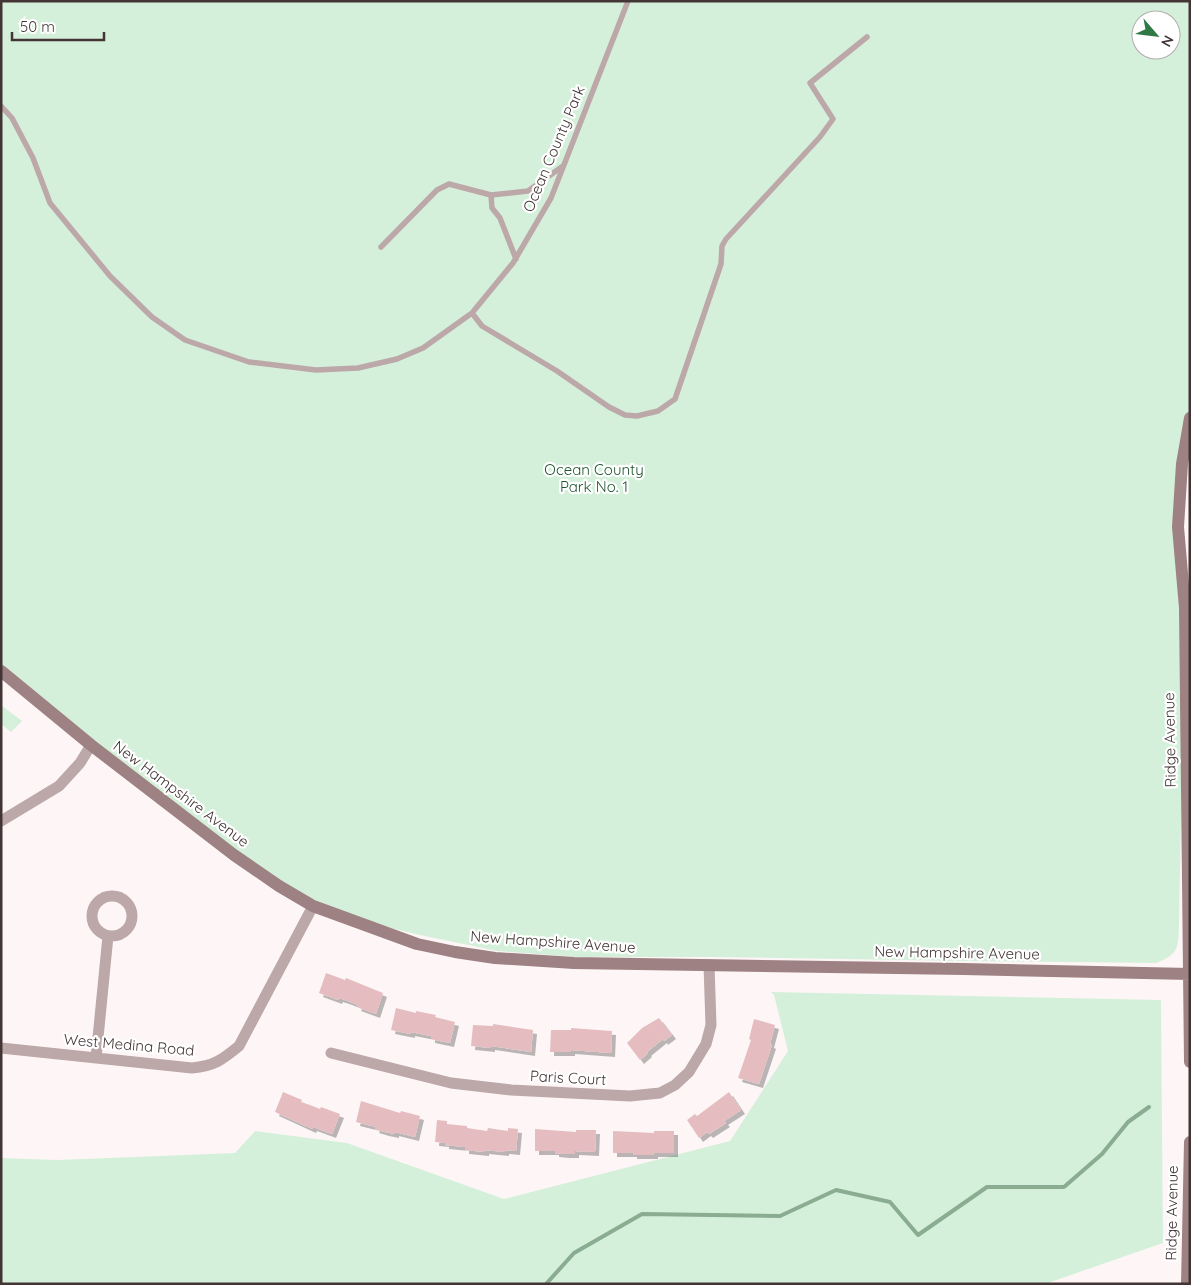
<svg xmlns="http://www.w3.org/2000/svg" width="1191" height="1285" font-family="Quicksand,sans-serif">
<defs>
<filter id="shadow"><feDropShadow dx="4" dy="4" stdDeviation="0" flood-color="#0004"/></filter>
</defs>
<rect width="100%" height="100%" fill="#fef6f6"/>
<!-- green -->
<path fill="#d5f0da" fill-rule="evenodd" d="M1,1H1190V418L1182,464L1185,608L1179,924C1178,947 1180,954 1156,963L966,961L710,957H575L497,951L420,935L339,916L279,886L1,671ZM1141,20H1171V50H1141Z
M1,705L22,721L11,732L1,724Z
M771,992L1161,1000L1163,1243L1045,1284H1V1158L57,1160L235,1153L255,1131L347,1143L504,1199L730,1141L788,1051L774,995Z"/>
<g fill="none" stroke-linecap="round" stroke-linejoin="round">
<!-- stream -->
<path stroke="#8aac91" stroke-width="4" d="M546,1284L574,1253L642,1214L780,1216L836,1190L890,1202L918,1235L987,1187H1064L1102,1154L1128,1122L1149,1107"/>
</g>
<!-- building -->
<path fill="#e5bdc1" filter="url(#shadow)" d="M326,973L345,980L346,978L383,993L376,1014L357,1007L358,1005L348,1001L339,998L338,1000L319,993Z
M396,1008L416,1013V1011L436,1015L435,1017L455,1022L450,1043L431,1039V1036L411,1032V1034L391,1030Z
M659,1018L672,1035L664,1041L663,1039L647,1052L648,1053L640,1060L627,1043L642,1028Z
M754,1019L775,1025L770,1044L772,1045L759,1084L738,1078L751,1040L749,1039Z
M493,1024L533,1030L531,1052L491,1046V1048L471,1046L473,1025L493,1026Z
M571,1028L612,1031L611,1053L571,1050V1052H550L551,1030H571Z
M283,1092L302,1100L301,1102L310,1105L320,1109L321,1107L340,1114L332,1134L313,1127L312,1129L275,1112Z
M729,1092L741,1110L724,1121L726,1123L709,1134L707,1132L699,1138L687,1120L695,1114L697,1116Z
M361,1101L400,1113L401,1111L420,1116L415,1137L395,1132V1134L385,1132L375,1129L376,1127L356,1122Z
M437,1120L447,1121V1124L467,1126V1128L487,1131L488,1128L508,1131V1128L518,1129L516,1151L505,1150V1152L485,1150V1152L465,1150V1147L445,1145V1143L435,1142Z
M535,1129L576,1132V1130H596L595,1152L575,1151V1154H565L555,1153V1151H535Z
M613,1131L654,1133V1131H674V1153H654V1155H633V1153H613Z"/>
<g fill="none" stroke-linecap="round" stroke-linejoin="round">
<!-- lane -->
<path stroke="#bca7a9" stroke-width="5.5" d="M1,106L12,118L33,158L50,203L110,276L152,317L185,340L249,362L316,370L358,368L397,359L423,348L472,313L513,263L551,198L628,1
M381,247L437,190L449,184L491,195
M516,259L500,218L492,208L491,195L528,191L563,166
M472,313L482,326L557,371L609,407L625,415L637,416L658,411L675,399L721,264L722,246L726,239L820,137L833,119L810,83L867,37"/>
<!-- street -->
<path stroke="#bca7a9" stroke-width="11" d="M1,821L59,786L80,763L91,745
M92 916a20 20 0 1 1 40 0a20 20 0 1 1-40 0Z
M1,1048L192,1068C214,1066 222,1060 239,1046L313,906
M331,1053L451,1083L511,1090L630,1096L660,1093L675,1085L689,1072L706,1044L711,1025L709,965
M96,1058L108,936"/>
<!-- secondary -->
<path stroke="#9e8183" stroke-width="12" d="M1190,418L1182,464L1178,527L1185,608L1190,1062
M1,671L91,745L234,855L279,886L313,906L417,944L455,952L495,958L574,963L963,969L1190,974
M1187,1284L1190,1142"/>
</g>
<g text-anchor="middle" stroke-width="4.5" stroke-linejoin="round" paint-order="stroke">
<!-- street labels -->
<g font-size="15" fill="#433435" stroke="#fff">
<text transform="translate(554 149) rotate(-67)" y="5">Ocean County Park</text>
<text transform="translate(1170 740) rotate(-91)" y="5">Ridge Avenue</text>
<text transform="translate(181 794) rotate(37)" y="5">New Hampshire Avenue</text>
<text transform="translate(553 942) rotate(4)" y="5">New Hampshire Avenue</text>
<text transform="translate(957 953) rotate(1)" y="5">New Hampshire Avenue</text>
<text transform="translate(129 1045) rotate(5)" y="5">West Medina Road</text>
<text transform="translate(568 1078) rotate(3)" y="5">Paris Court</text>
<text transform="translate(1172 1213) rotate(-89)" y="5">Ridge Avenue</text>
</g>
<!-- park labels -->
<g font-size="15" fill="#1e542f" stroke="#fff">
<text x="594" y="475">Ocean County<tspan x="594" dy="17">Park No. 1</tspan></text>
</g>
</g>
<!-- border -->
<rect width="1191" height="1285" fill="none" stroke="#433435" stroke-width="5"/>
<!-- north arrow -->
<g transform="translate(1156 35) rotate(118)"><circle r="24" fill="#ffffff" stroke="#b4aeae"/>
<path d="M0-4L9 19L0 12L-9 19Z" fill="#2f7947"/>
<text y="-8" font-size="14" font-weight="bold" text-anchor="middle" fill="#433435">N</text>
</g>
<!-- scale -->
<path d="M12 32v8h92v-8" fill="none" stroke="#433435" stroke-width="2.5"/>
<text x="20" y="32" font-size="15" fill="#433435" stroke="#ffffff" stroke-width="4" paint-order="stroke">50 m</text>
</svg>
